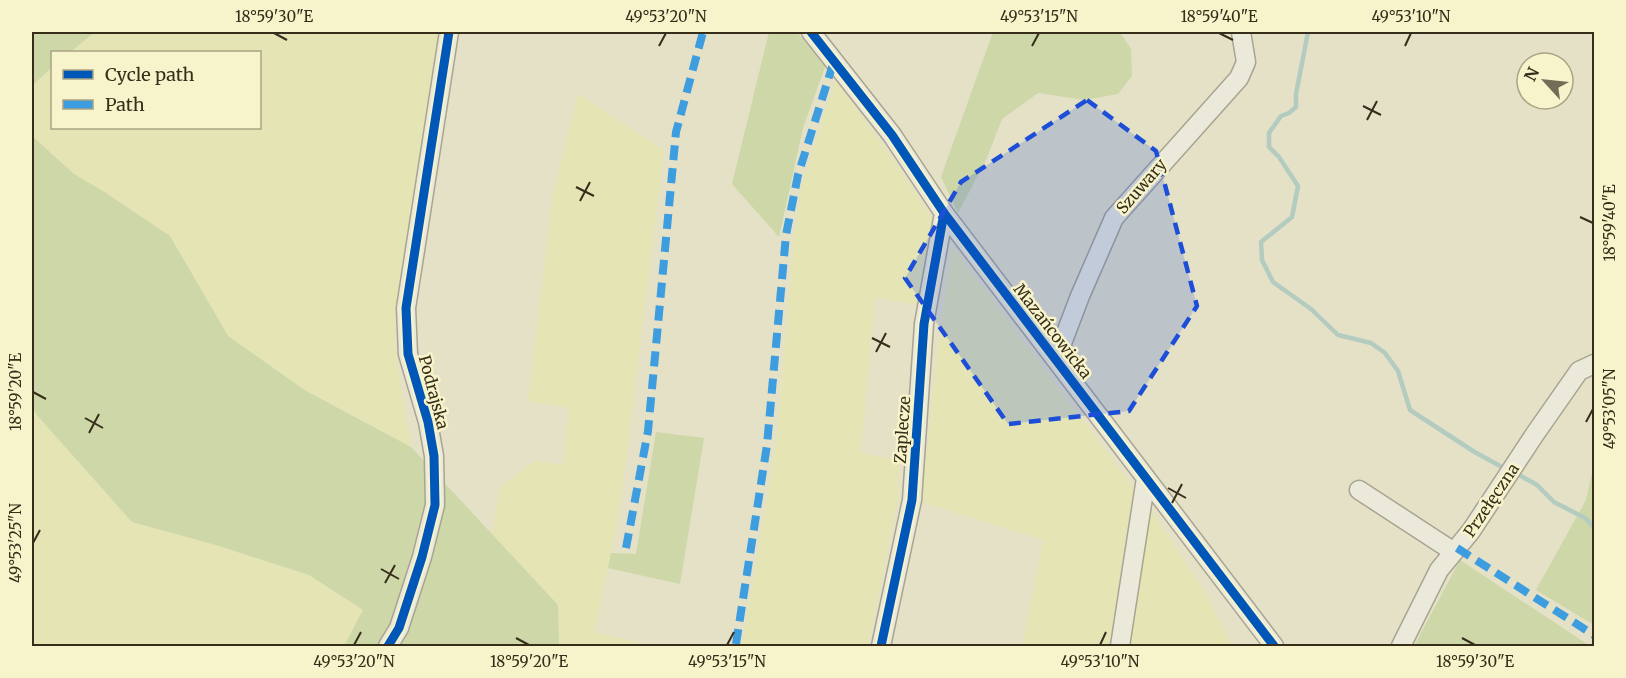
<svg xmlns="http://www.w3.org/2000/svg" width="1626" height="678" font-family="Merriweather,serif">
<rect width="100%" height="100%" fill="#e4e1c7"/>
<!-- farmland -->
<path fill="#e5e4b5" d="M95,32H439L395,309L396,355L411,447L306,391L228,336L170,236L103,191L74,174L32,136V86L52,67V128H260V52H70Z
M835,80L890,155L933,220L917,305L875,298L861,453L900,460L898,499L868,646H742L776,443L794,234L802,183Z
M578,94L664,150L621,503L595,632L654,646H559L558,605L492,534L500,487L536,460L563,465L569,408L528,401L553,192Z
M952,247L1133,487L1109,646H1022L1043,540L921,502L940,329Z
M32,406L36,414L132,522L216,545L309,575L364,610L344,646H32Z
M1150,509L1204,590L1232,646H1129Z"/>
<!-- green -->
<path fill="#cdd7a8" d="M32,32H95L70,52H52V67L32,86Z
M769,32H797L825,67L803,128L779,237L732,184Z
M993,32H1120L1131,49L1132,76L1118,94L1084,100L1038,93L1002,119L986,160L958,213L941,177Z
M32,136L74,174L103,191L170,236L228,336L306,391L411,447L558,605L559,646H344L363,610L309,575L216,545L132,522L36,414L32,406Z
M656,432L704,438L680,584L608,568L611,553L636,554Z
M1594,464V625L1536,590L1586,500Z
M1460,560L1590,646H1414Z"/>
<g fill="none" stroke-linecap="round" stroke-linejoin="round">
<!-- stream -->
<path stroke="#b4cbc0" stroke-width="4.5" d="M1308,32L1296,94V107L1289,113L1281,116L1269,133V147L1279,157L1298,186L1292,217L1261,242L1262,260L1273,282L1311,309L1338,335L1371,343L1385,353L1398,371L1410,410L1473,451L1500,466
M1521,476L1537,485L1554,502L1585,518L1594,527"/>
<defs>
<path id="minor" d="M811,32L892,135L944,213L1274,646
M1056,359L1080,296L1114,218L1239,78L1246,62L1241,32
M1359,490L1454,552
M388,646L399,628L422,557L435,505L434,456L428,422L408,354L406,308L449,32
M881,646L912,500L924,324L944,213
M1120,646L1146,478
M1401,646L1439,570L1471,531L1535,434L1579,371L1594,364"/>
</defs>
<!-- minor casing -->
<use href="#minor" stroke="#a8a491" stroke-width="21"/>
<!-- minor -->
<use href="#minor" stroke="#ebeada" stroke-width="18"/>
<!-- quiet -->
<path stroke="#3e9ddf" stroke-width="8" stroke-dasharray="15 8" stroke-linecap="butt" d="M626,548L648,431L676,132L703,32
M1457,548L1594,635
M736,644L767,445L786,235L798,175L834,61"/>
<defs>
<path id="cycleway" d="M811,32L892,135L944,213L1274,646
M388,646L399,628L422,557L435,505L434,456L428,422L408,354L406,308L449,32
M881,646L912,500L924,324L944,213"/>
</defs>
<!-- cycleway casing -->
<use href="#cycleway" stroke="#f7f3ca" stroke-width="13"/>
<!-- cycleway -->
<use href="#cycleway" stroke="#0057b8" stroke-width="9"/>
</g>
<!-- marked area -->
<path fill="#1d4ed8" fill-opacity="0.2" stroke="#1d4ed8" stroke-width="4.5" stroke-dasharray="12 8" stroke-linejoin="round" d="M1087,100L1156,151L1197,306L1129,411L1008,424L905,278L961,182Z"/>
<!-- ticks -->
<path fill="none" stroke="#362d1a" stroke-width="2" d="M274,33L287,40M1219,33L1233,40M659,46L666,33M1032,46L1039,33M1405,46L1411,33M1363,106L1381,115M1367,120L1377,101M576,187L594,196M580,201L590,182M1580,217L1593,223M872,338L890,347M876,352L886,333M33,392L46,399M85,418L103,428M1586,422L1593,409M89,433L99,414M1168,488L1186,498M1172,503L1182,484M33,543L40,530M381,569L399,579M385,583L395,565M516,638L529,645M1462,638L1475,645M354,645L361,632M727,645L734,632M1100,645L1106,632"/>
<g text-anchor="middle" stroke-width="5" stroke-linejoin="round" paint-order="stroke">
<!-- street labels -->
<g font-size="16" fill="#362d1a" stroke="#f7f3ca">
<text transform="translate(1141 186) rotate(-49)" y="6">Szuwary</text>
<text transform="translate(1053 331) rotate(52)" y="6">Mazańcowicka</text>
<text transform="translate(434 392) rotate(75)" y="6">Podrajska</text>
<text transform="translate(902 430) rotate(-86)" y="6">Zaplecze</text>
<text transform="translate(1491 500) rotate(-56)" y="6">Przełęczna</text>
</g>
</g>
<!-- border -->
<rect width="1626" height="678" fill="none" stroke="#f7f3ca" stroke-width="66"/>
<!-- legend -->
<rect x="51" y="51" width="210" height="78" fill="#f7f3ca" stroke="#aaa484" stroke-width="1.5"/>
<rect x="63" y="70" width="30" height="9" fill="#0057b8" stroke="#aaa484" stroke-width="1.5"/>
<text x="105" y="81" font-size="18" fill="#362d1a">Cycle path</text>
<rect x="63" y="100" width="30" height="9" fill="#3e9ddf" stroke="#aaa484" stroke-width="1.5"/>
<text x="105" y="111" font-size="18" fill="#362d1a">Path</text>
<!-- north arrow -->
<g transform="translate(1545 81) rotate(297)"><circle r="28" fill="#f7f3ca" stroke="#aaa484" stroke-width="1.5"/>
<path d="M0-4.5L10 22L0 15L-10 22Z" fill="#736c57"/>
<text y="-9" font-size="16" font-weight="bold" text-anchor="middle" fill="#362d1a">N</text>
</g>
<rect x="33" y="33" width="1560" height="612" fill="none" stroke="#362d1a" stroke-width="2"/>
<g font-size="15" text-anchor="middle" fill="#362d1a">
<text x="274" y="22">18°59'30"E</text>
<text x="666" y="22">49°53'20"N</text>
<text x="1039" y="22">49°53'15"N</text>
<text x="1219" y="22">18°59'40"E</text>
<text x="1411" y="22">49°53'10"N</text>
<text transform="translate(1610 223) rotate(-90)" y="5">18°59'40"E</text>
<text transform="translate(16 392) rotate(-90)" y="5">18°59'20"E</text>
<text transform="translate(1610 409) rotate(-90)" y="5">49°53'05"N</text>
<text transform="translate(16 543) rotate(-90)" y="5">49°53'25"N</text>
<text x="354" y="667">49°53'20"N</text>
<text x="529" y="667">18°59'20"E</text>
<text x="727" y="667">49°53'15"N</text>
<text x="1100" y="667">49°53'10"N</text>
<text x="1475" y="667">18°59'30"E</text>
</g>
</svg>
